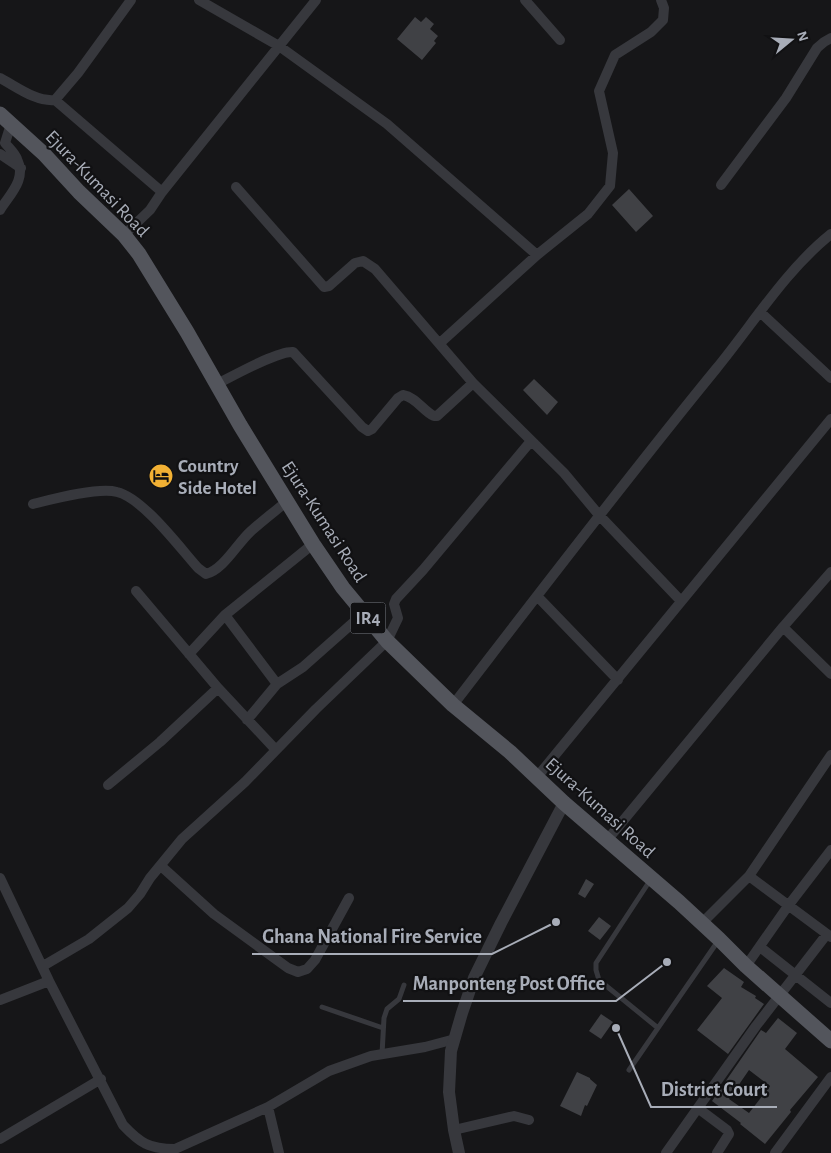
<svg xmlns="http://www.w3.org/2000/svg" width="831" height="1153" font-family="'Alegreya Sans',sans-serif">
<rect width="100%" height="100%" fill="#161618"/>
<!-- building -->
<path fill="#404145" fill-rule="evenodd" d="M415,17L421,22L426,17L434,24L430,29L438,36L434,41L436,43L422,60L397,39Z
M629,189L653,216L636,232L612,205Z
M534,379L558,402L547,415L523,390Z
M586,879L594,884L585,898L578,894Z
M599,917L611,926L600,940L588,931Z
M724,968L744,982L741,987L756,996L755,998L764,1004L728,1054L697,1030L722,998L707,986Z
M601,1014L613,1022L601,1039L589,1031Z
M778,1018L797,1033L785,1049L818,1077L790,1110L791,1112L765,1144L740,1124L741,1123L712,1101L761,1030L766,1033ZM749,1070L770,1086L749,1113L729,1099Z
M577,1072L590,1078V1079L597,1085L587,1106L585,1105L581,1116L560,1106Z"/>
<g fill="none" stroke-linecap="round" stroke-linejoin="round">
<!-- service -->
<path stroke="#37383d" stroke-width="5" d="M651,879L596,963V970L599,980L658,1028
M322,1007L383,1028
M382,1054L384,1018L387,1009L399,999L404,985
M629,1070L718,941"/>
<!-- minor -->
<path stroke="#37383d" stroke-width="10" d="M199,0L279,46L387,124L537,255
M525,0L560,40
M0,78C17,87 36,102 55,100L78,73L131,0
M55,100L162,192
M0,154L21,168
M721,185L786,98L817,48L824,42L831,38
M236,187L324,287L329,286L355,263L363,261L375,269L473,383L564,473L599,515L681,601
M0,210C10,194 27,179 17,159C15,153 9,148 5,143L11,124
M124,235L150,210L162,192L316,0
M760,312L831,378
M440,343L537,255L588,214L610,186L613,153L599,91L615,55L651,32L663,20L664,8L661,0
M217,384C233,376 277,351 293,352L362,427L368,431L372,429L398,398L403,395C416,397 423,411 434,416H437L473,383
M33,504C53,499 98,487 117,492C143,498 180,548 198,568L206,574C223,570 237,544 250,532C262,521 274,512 286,502
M136,591L218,688L276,750
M537,596L618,680
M225,615L277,684
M783,627L831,674
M189,654L225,615L313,544
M453,705C540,592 626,479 716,369C753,324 785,271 831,234
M247,720L277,684L303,667L364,613
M537,777L831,419
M108,785L160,742L218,688
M608,839L783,627L831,572
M161,866L214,914L288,968L298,972L307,969L315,960L349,898
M749,876L831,937
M0,878L49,981L123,1125C140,1143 149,1149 175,1149L268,1107L329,1071L371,1056L425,1047L455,1039
M702,923L749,876L831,755
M760,947L831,1003
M43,966L89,939L128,908L140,894L150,878L182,839L245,782L316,709L387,641L398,618L394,604L396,599L423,570L531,441
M746,966L788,906L831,850
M0,1000L49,981
M268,1107L279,1153
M699,1109L727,1130L729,1134L717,1153
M454,1130L514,1116L529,1120
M0,1139L101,1079
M666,1153L756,1026L827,934
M775,1153L831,1077"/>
<!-- tertiary -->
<path stroke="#37383d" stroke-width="12" d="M459,1153L454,1130L449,1092L451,1051L462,1013L474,978L501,923L564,803"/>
<!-- primary -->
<path stroke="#53555c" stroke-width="15" d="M0,114L44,154L79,192L124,235L139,254L187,332L240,425L313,544L343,588L387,641L453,705L510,752L564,803L679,902L719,939L746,966L831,1041"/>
</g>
<!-- icons -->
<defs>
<symbol id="hotel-disc" viewBox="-11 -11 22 22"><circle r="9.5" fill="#f2b134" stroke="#111113"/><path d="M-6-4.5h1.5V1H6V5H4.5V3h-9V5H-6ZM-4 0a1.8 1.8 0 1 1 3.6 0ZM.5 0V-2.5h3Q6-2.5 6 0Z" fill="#111"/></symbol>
</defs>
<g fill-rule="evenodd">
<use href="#hotel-disc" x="147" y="462" width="28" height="28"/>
</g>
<g text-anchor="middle" stroke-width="4.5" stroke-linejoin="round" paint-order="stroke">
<!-- shield labels -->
<rect fill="#111113" stroke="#7b7e86" stroke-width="1" x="350.5" y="602.5" width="35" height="31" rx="4"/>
<g font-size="18" font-weight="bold" fill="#a8adb8">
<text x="368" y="624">IR4</text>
</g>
<!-- street labels -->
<g font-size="19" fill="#a8adb8" stroke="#111113">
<text transform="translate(98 183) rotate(46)" y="7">Ejura-Kumasi Road</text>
<text transform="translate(325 521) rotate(57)" y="7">Ejura-Kumasi Road</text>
<text transform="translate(601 807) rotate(42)" y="7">Ejura-Kumasi Road</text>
</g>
<!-- poi labels -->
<g font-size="19" font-weight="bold" fill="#a8adb8" stroke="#111113" text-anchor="start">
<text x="178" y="472">Country<tspan x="178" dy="22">Side Hotel</tspan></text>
</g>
</g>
<!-- callouts -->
<path fill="none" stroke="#a8adb8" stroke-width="2" d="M556 922L492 954H252M667 962L616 1001H403M616 1028L651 1107H777"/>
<g fill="#a8adb8" stroke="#111113" stroke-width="2">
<circle cx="556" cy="922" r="5"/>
<circle cx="667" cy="962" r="5"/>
<circle cx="616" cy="1028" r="5"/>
</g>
<g font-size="20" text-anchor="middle" font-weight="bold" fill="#a8adb8" stroke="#111113" stroke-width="4.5" stroke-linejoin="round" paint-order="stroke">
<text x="372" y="943">Ghana National Fire Service</text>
<text x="509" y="990">Manponteng Post Office</text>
<text x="714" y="1096">District Court</text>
</g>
<!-- north arrow -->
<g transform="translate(791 40) rotate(72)" stroke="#111113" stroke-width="4" paint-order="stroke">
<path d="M0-4L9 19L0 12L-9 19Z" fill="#a8adb8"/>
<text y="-8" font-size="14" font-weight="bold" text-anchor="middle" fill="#a8adb8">N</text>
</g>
</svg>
